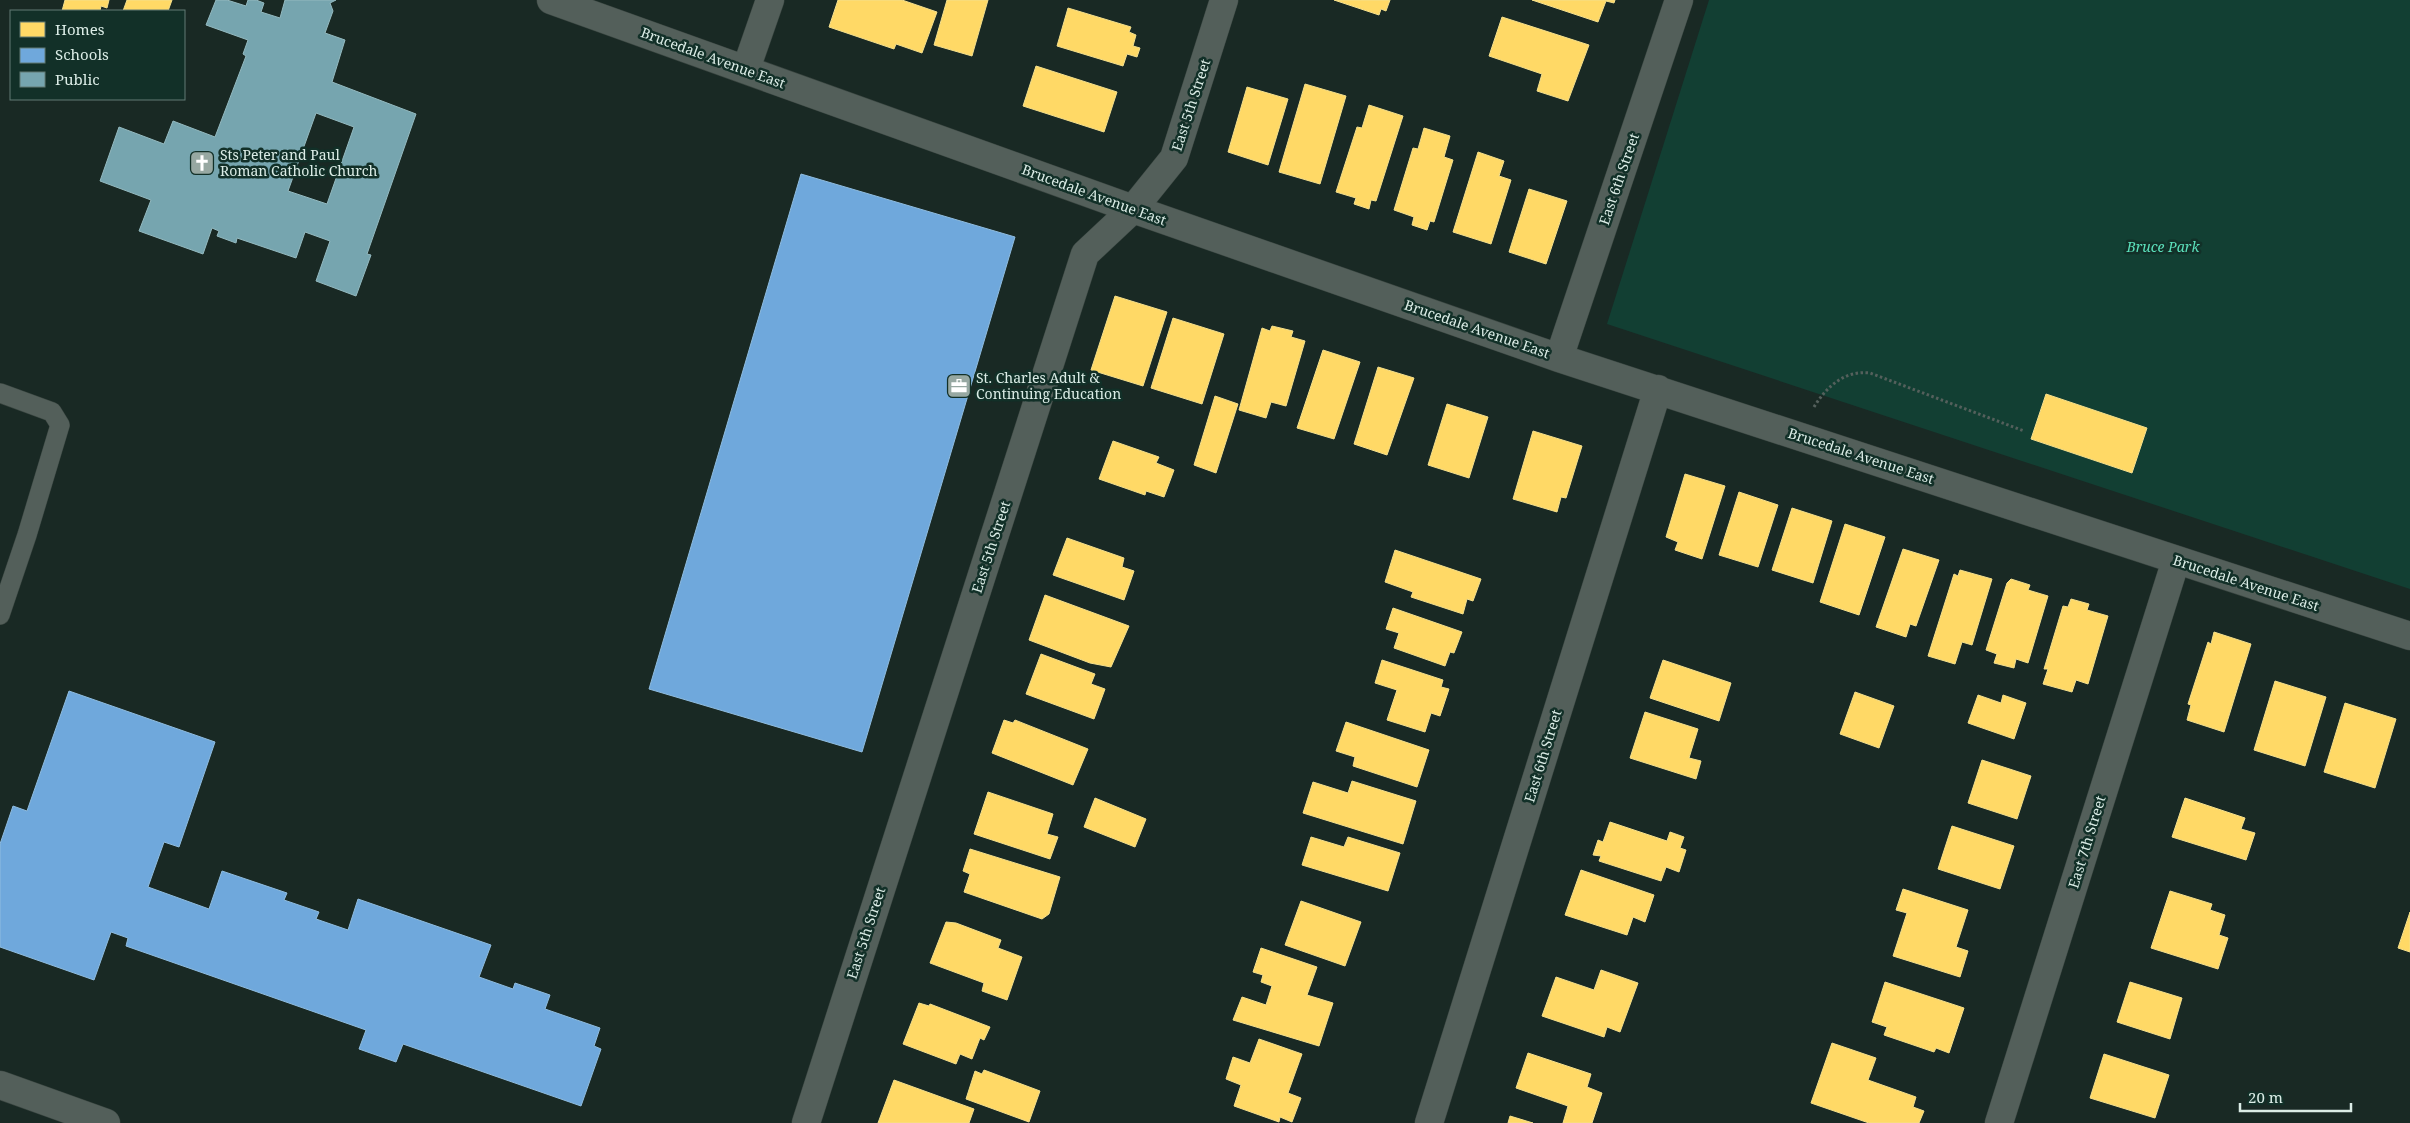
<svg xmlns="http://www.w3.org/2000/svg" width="2410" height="1123" font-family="'Noto Serif',serif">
<rect width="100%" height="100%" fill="#192924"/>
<!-- green -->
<path fill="#123f33" d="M1709,0H2410V589L1607,324Z"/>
<!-- homes -->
<path fill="#ffd966" stroke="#f4df8c" d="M65,0H109L107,8L101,6L100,11H62Z
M127,0H172L168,11H123Z
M838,0H902L937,12L922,53L896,44L894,49L829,27Z
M947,0H988L972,56L934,45Z
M1334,0H1390L1386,11L1381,9L1379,15Z
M1532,0H1615L1614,3L1606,1L1598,22Z
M1068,8L1131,27L1129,32L1136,35L1133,46L1140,48L1137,57L1127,54L1123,66L1057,46Z
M1502,17L1589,45L1568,101L1537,91L1542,74L1489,56Z
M1036,66L1117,92L1104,132L1023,106Z
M1305,84L1346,96L1320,184L1279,172Z
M1247,87L1288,99L1268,165L1228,152Z
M1369,105L1403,116L1376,201L1371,200L1369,209L1354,204L1356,198L1336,192L1357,127L1362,128Z
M1424,128L1450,136L1444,157L1453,160L1434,222L1430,221L1427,230L1412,225L1414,217L1394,210L1413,148L1418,149Z
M1478,152L1504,161L1499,176L1511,180L1491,244L1453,232Z
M1529,189L1567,201L1546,264L1509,252Z
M1115,296L1167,312L1143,386L1091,370Z
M1173,318L1224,334L1202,404L1151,388Z
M1272,326L1293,331L1291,337L1305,341L1286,406L1271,402L1266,418L1239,410L1262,328L1270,331Z
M1323,350L1360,362L1334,439L1297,428Z
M1378,367L1414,378L1387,455L1354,444Z
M2046,394L2147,428L2132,473L2031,439Z
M1215,396L1238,404L1216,473L1194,465Z
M1447,404L1488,417L1469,478L1428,465Z
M1533,431L1582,446L1566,498L1561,497L1557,512L1513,499Z
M1113,441L1159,457L1156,463L1174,470L1164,497L1146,491L1145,495L1099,479Z
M1685,474L1725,486L1702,559L1675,550L1678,542L1666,537Z
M1739,492L1778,505L1758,567L1719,555Z
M1792,508L1832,521L1813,583L1772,570Z
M1845,524L1885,537L1859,615L1820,602Z
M1067,538L1124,558L1122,567L1134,571L1124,600L1053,575Z
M1903,549L1939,560L1916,626L1910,624L1906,637L1876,627Z
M1395,550L1481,579L1473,601L1467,599L1463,614L1411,597L1413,592L1385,582Z
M1960,570L1992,579L1972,645L1962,642L1955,664L1928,656L1954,574L1958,576Z
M2011,579L2030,585L2028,590L2048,596L2028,663L2016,659L2014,668L1994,663L1997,654L1986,650L2007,583Z
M1045,595L1129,626L1111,667L1090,663L1029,640Z
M2071,599L2089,604L2087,610L2108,616L2088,684L2076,680L2072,692L2043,684L2048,669H2044L2063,606L2068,607Z
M1393,608L1462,632L1454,653L1450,652L1445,666L1394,648L1399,633L1386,629Z
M2214,632L2251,644L2224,732L2187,720L2191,705L2188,704L2208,642L2211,644Z
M1041,654L1095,674L1091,684L1105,689L1094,719L1026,694Z
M1382,660L1443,680L1441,687L1449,689L1440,716L1431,713L1425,732L1387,720L1397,690L1375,683Z
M1663,660L1731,683L1719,721L1650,698Z
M2275,681L2326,697L2305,766L2254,750Z
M1855,692L1894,706L1879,748L1840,734Z
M1978,695L2001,703L2003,695L2026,703L2014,739L1968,723Z
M2345,703L2396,719L2375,788L2324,772Z
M1645,712L1698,729L1689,758L1701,761L1696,779L1630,758Z
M1004,720L1013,723L1015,720L1088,749L1073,785L992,753Z
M1346,722L1429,750L1417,787L1353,766L1355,757L1336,751Z
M1982,760L2031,776L2017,819L1968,803Z
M1352,781L1416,801L1403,844L1303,813L1313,782L1348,793Z
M988,792L1053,814L1047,834L1058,837L1050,859L974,834Z
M1095,798L1146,819L1135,847L1084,827Z
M2185,798L2245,818L2241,829L2255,833L2246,860L2172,837Z
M1610,822L1667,841L1670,832L1684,837L1680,848L1686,850L1679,872L1666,867L1661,881L1599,861L1601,856L1593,855L1598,840L1603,842Z
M1952,826L2014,846L2000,889L1938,869Z
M1311,837L1344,847L1348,837L1400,853L1388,891L1302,865Z
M970,849L1060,877L1049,914L1042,919L964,892L970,874L963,871Z
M1581,870L1654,895L1645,922L1633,917L1627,935L1565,915Z
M1903,889L1968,910L1956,947L1968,951L1960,977L1893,956L1907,913L1896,910Z
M2170,891L2212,904L2210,910L2225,915L2219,935L2228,938L2218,969L2151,948Z
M1301,901L1361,922L1345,966L1285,945Z
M2410,912V952L2398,948Z
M946,922L956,923L1001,940L998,948L1022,957L1007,1000L982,991L984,983L930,963Z
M1261,948L1317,967L1307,995L1333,1003L1319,1046L1233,1020L1242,997L1266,1005L1272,986L1261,982L1263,975L1253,972Z
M1601,970L1638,983L1620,1032L1607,1027L1604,1037L1542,1016L1556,977L1594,990Z
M1885,982L1964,1008L1949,1053L1936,1048L1934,1052L1884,1035L1887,1027L1872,1022Z
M2130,982L2182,998L2170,1039L2117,1022Z
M919,1003L929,1006L930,1004L990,1027L984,1040L980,1038L972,1059L960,1054L956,1064L903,1044Z
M1259,1039L1302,1054L1288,1093L1301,1098L1292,1122L1280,1117L1279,1122L1234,1106L1241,1085L1226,1079L1233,1057L1250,1063Z
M1832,1043L1876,1058L1868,1080L1916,1097L1913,1107L1924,1111L1919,1123H1869L1811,1103Z
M1528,1053L1591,1074L1587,1087L1602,1093L1592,1123H1563L1568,1106L1516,1088Z
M2104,1054L2169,1075L2155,1118L2090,1098Z
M984,1070L1040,1091L1029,1122L966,1099L975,1071L982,1074Z
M894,1080L974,1109L969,1123H878Z
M1510,1116L1533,1123H1508Z"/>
<!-- schools -->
<path fill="#6fa8dc" stroke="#8fbcdf" d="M801,174L1015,237L862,752L649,689Z
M69,691L215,742L179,847L164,842L148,887L209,909L222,871L287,893L284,900L319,912L316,919L348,930L358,899L491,945L479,977L513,989L515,983L550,995L545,1009L600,1028L594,1046L601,1049L581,1106L403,1044L396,1062L359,1049L366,1030L126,946L128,938L111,932L94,980L0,947V844L13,806L27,811Z"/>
<!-- public -->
<path fill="#76a5af" stroke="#94bac0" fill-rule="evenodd" d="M216,0H227L246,6L248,0H256L264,3L261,12L280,18L285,0H336L330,3L333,11L325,33L345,40L332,82L416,114L367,254L371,255L356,296L316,281L330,241L305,232L296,258L237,238L236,243L217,236L219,231L212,228L203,254L139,231L151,200L100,181L119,127L164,144L173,121L215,137L246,56L243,54L248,40L206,25ZM316,113L354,127L327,204L288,191Z"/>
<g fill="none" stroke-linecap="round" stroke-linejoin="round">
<defs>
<path id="lane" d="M0,393L52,412L60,425L27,535L0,615"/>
<path id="street" d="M551,0L1133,209L1559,358L2410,636
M746,69L770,0
M1559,358L1679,0
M806,1123L1085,254L1133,209L1174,158L1224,0
M1429,1123L1658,389
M1999,1123L2176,560"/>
<path id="secondary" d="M0,1085L106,1123"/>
</defs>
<!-- lane casing -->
<use href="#lane" stroke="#394540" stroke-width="20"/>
<!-- street casing -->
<use href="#street" stroke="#394540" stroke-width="29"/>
<!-- secondary casing -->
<use href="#secondary" stroke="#394540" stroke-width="29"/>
<!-- path -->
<path stroke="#54605c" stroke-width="3" stroke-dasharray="2.5 2.5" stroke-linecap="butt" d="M1814,407C1827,386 1845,370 1870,373L2024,431"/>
<!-- lane -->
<use href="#lane" stroke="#535f5a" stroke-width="19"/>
<!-- street -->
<use href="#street" stroke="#535f5a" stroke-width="28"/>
<!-- secondary -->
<use href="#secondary" stroke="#535f5a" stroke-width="28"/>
</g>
<!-- icons -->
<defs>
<symbol id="church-square" viewBox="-11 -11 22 22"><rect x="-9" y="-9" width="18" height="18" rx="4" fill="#97a8a2" stroke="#123028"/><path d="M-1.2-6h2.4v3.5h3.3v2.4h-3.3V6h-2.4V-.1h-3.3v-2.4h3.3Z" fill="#fff"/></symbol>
<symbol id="office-square" viewBox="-11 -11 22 22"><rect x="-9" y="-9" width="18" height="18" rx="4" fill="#97a8a2" stroke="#123028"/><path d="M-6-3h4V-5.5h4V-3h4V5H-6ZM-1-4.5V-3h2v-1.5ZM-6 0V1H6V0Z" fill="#fff"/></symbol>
</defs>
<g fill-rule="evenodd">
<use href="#church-square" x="188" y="149" width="28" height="28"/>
<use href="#office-square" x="945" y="372" width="28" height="28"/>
</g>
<g text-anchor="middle" stroke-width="5" stroke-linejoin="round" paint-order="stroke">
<!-- street labels -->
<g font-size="14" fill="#dbece6" stroke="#123028">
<text transform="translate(713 58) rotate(20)" y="5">Brucedale Avenue East</text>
<text transform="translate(1191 105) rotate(-72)" y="5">East 5th Street</text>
<text transform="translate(1619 179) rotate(-71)" y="5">East 6th Street</text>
<text transform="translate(1094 195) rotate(20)" y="5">Brucedale Avenue East</text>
<text transform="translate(1477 329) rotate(19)" y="5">Brucedale Avenue East</text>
<text transform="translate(1861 456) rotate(18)" y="5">Brucedale Avenue East</text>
<text transform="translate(991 547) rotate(-72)" y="5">East 5th Street</text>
<text transform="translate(2246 583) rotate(18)" y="5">Brucedale Avenue East</text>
<text transform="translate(1543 756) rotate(-73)" y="5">East 6th Street</text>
<text transform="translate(2087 842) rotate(-73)" y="5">East 7th Street</text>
<text transform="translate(866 933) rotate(-72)" y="5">East 5th Street</text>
</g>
<!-- poi labels -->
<g font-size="14" fill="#dbece6" stroke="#123028" text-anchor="start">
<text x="220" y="160">Sts Peter and Paul<tspan x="220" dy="16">Roman Catholic Church</tspan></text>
<text x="976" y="383">St. Charles Adult &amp;<tspan x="976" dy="16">Continuing Education</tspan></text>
</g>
<!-- park labels -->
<g font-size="14" font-style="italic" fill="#5be0bb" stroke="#123028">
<text x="2163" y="252">Bruce Park</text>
</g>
</g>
<!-- legend -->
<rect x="10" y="10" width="175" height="90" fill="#123028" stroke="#627b74"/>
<rect x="20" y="22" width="25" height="15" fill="#ffd966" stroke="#627b74"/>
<text x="55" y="35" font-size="15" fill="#dbece6">Homes</text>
<rect x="20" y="48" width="25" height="15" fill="#6fa8dc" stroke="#627b74"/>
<text x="55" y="60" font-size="15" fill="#dbece6">Schools</text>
<rect x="20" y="72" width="25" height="15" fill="#76a5af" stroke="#627b74"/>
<text x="55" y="85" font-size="15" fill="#dbece6">Public</text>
<!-- scale -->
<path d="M2240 1103v8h111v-8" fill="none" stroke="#dbece6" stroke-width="2.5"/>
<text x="2248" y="1103" font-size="15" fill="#dbece6" stroke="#123028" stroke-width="4" paint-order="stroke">20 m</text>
</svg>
